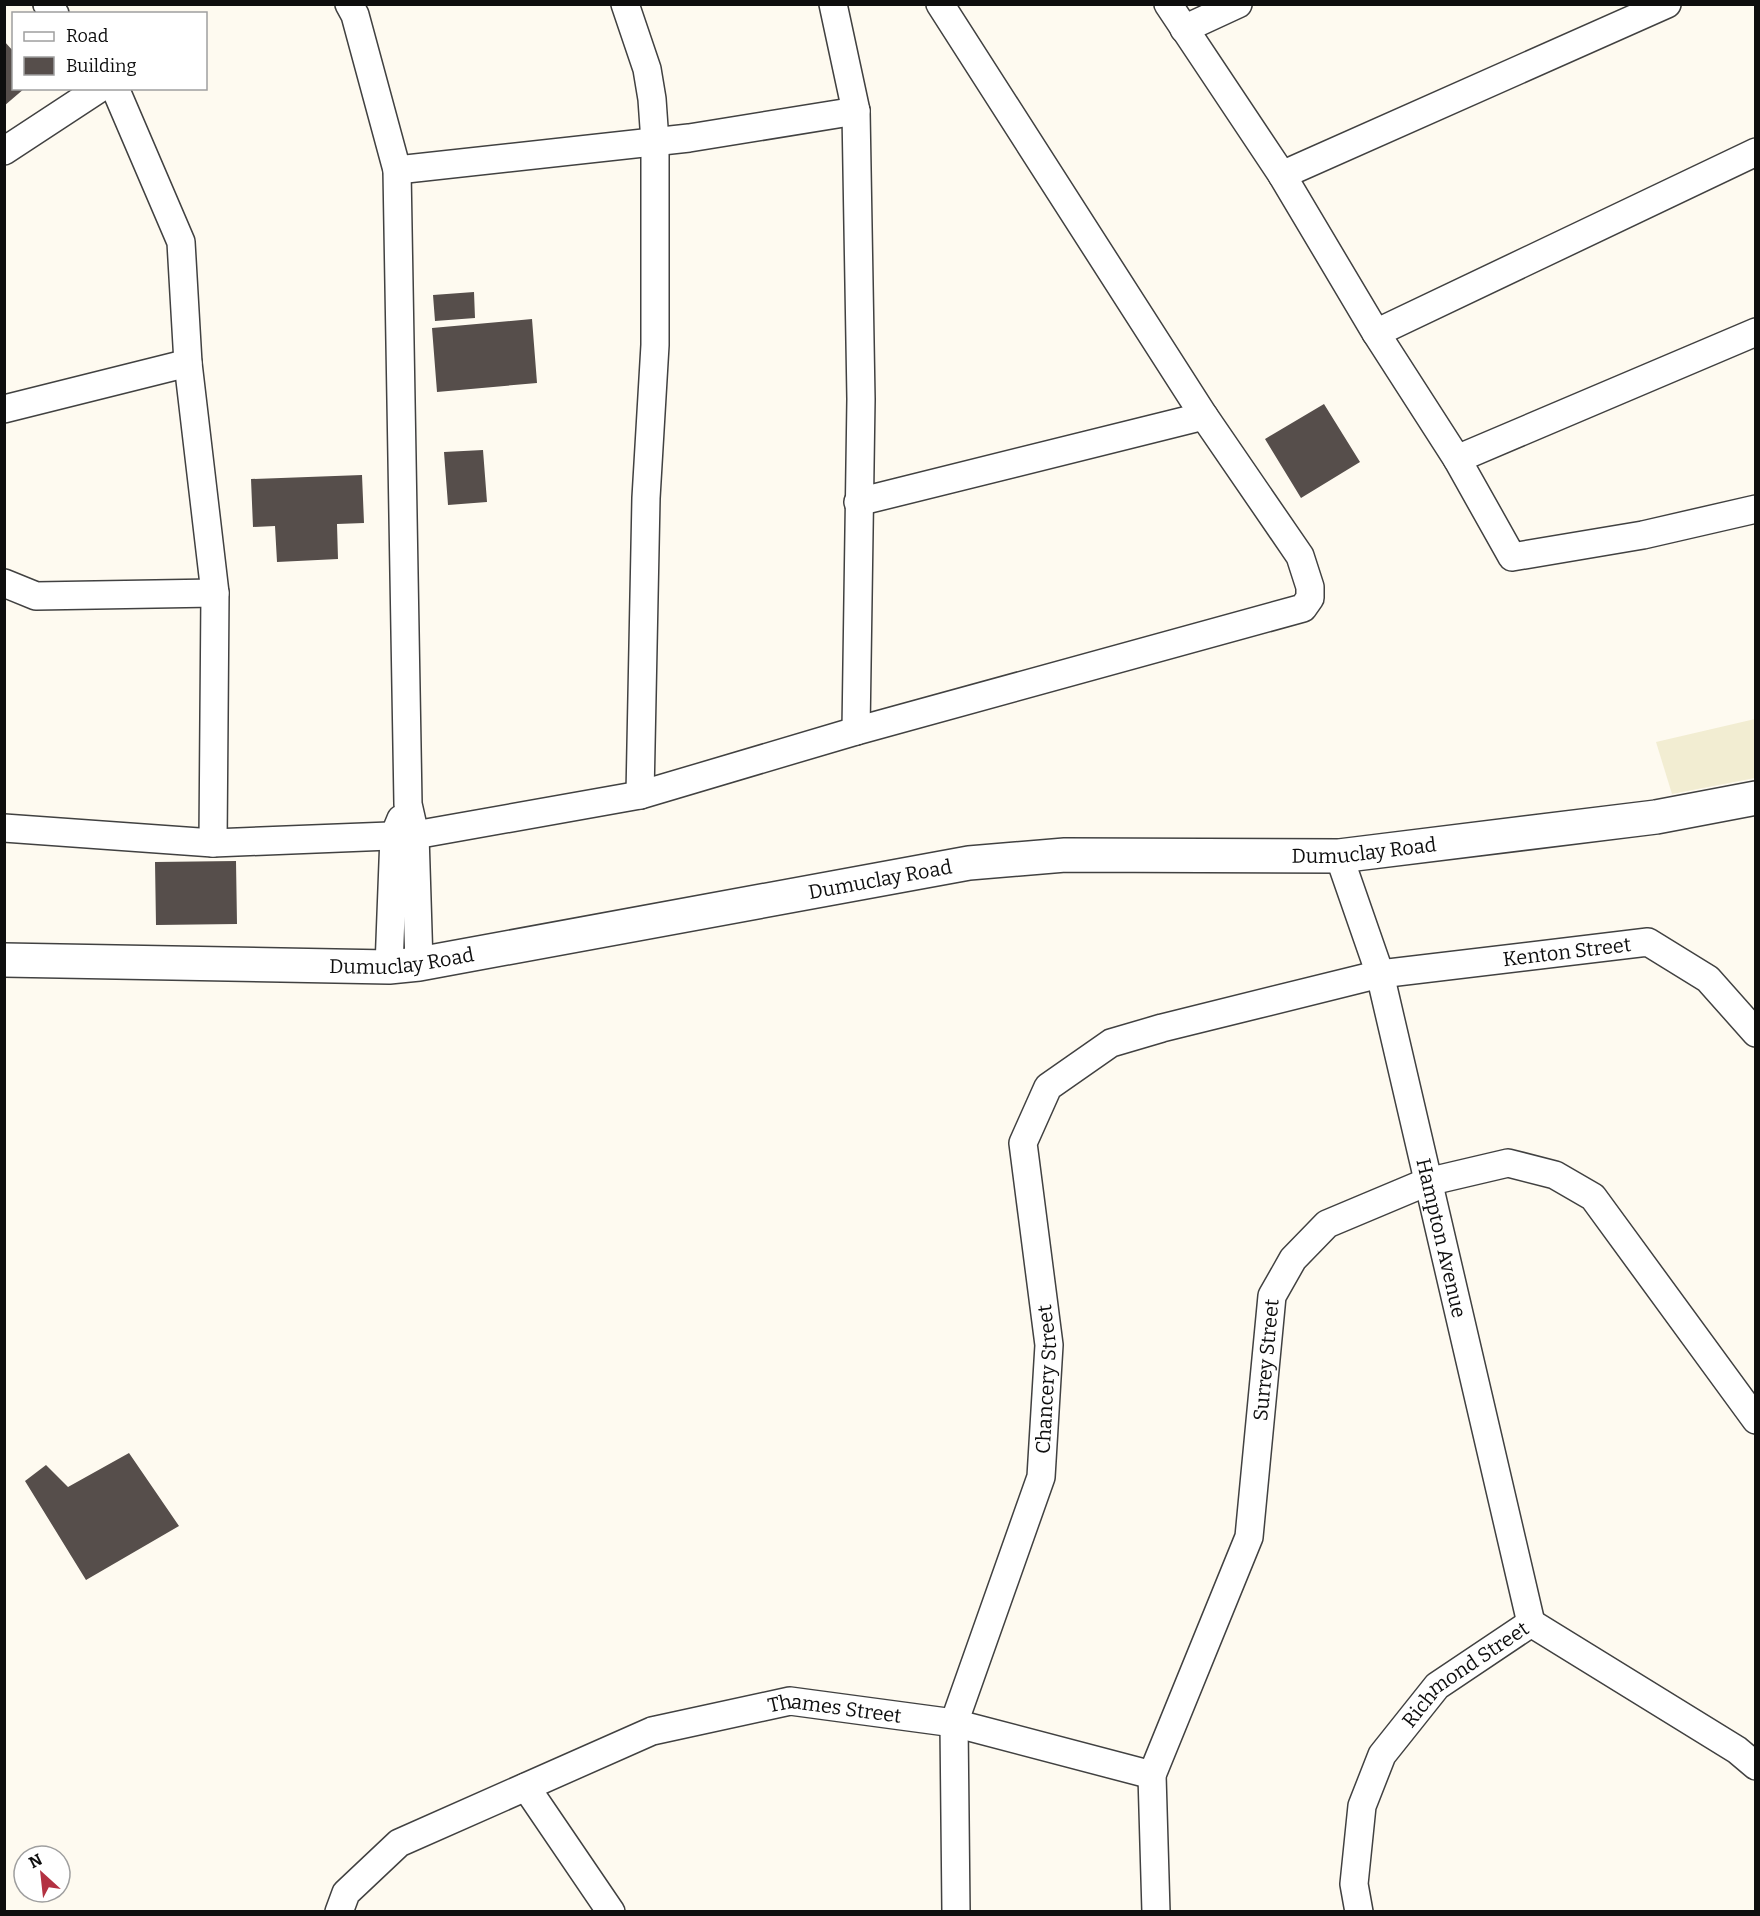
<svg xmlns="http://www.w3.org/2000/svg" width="1760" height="1916" font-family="Bitter,serif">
<rect width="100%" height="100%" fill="#fefaf0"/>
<!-- farmland -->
<path fill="#f2edd2" d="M1755,719V778L1672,794L1656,742Z"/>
<!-- building -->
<path fill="#564e4b" d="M4,41L14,52V88H25L4,106Z
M474,292L475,318L435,321L433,295Z
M532,319L537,383L437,392L432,328Z
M1324,404L1360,462L1301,498L1265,439Z
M483,450L487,502L448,505L444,452Z
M362,475L364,523L337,524L338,559L277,562L275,526L253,527L251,479Z
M236,861L237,924L156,925L155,862Z
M129,1453L179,1526L86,1580L25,1481L46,1465L68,1487Z"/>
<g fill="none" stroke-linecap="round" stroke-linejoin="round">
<defs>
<g id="minor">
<path d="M47,4L55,14"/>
<path d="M349,4L355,15L397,170L408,804L415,835L419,964"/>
<path d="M625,4L647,69L652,99L655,142V345L646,498L640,795"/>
<path d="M833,4L856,111L861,399L856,731"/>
<path d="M1168,4L1282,175L1376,333L1457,459L1512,557L1643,535L1756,509"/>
<path d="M1184,29L1238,4"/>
<path d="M115,88L181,242L188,363L215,593L213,843"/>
<path d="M4,151L100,88"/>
<path d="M397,170L689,138L856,111"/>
<path d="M1282,175L1667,4"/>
<path d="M1376,333L1756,152"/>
<path d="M4,409L188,363"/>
<path d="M1457,459L1756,332"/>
<path d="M858,502L1204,416"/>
<path d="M4,583L36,596L215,593"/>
<path d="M4,828L213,843L415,835L640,795L856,731L1303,608L1310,598V587L1300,556L1204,416L940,4"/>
<path id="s1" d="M1339,856L1380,974L1531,1623"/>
<path d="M389,967L394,836L401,819"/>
<path d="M1531,1623L1737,1750L1756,1766"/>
<path d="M526,1787L611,1912"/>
<path id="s2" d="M339,1912L346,1893L399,1843L652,1731L790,1701L954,1723L1152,1775"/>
<path id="s3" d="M956,1912L954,1723L1041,1477L1049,1345L1023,1143L1048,1087L1111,1043L1162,1028L1380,974L1648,942L1708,979L1756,1033"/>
<path id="s4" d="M1156,1912L1152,1775L1249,1537L1272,1296L1293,1259L1327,1224L1427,1182L1508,1163L1555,1175L1593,1197L1756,1420"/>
<path id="s5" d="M1359,1912L1354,1884L1362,1806L1382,1755L1437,1686L1531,1623"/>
</g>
<g id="tertiary">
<path id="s6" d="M4,960L389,967L419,964L969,863L1065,855L1339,856L1656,817L1756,798"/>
</g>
</defs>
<!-- minor casing -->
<use href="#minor" stroke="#414141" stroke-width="30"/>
<!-- tertiary casing -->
<use href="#tertiary" stroke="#414141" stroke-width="36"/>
<!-- minor -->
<use href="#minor" stroke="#fff" stroke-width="27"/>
<!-- tertiary -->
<use href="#tertiary" stroke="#fff" stroke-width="33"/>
</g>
<g text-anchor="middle" stroke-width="6" stroke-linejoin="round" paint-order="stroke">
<!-- street labels -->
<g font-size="20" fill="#0e0e0e" stroke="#fff">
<text dy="7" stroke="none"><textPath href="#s6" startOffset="1370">Dumuclay Road</textPath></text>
<text dy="7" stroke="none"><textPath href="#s6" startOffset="884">Dumuclay Road</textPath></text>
<text dy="7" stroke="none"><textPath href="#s3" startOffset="1390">Kenton Street</textPath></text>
<text dy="7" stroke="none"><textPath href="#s6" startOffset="398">Dumuclay Road</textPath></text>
<text dy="7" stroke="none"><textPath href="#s1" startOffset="396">Hampton Avenue</textPath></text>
<text dy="7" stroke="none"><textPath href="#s4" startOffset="572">Surrey Street</textPath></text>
<text dy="7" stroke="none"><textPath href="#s3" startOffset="548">Chancery Street</textPath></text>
<text dy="7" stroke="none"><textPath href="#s5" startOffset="279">Richmond Street</textPath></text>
<text dy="7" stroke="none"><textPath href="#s2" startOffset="556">Thames Street</textPath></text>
</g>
</g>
<!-- border -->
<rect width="1760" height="1916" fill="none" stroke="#0e0e0e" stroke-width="12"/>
<!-- legend -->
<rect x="12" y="12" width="195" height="78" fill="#ffffff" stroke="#9f9f9f" stroke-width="1.5"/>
<rect x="24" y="32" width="30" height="9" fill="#ffffff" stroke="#9f9f9f" stroke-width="1.5"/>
<text x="66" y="42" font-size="18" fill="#0e0e0e">Road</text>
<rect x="24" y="57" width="30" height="18" fill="#564e4b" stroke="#9f9f9f" stroke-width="1.5"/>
<text x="66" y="72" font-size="18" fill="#0e0e0e">Building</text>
<!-- north arrow -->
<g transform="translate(42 1874) rotate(333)"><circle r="28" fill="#ffffff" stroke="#9f9f9f" stroke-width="1.5"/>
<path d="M0-4.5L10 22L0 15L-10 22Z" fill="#b33142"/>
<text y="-9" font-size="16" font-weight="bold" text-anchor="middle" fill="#0e0e0e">N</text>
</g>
</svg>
